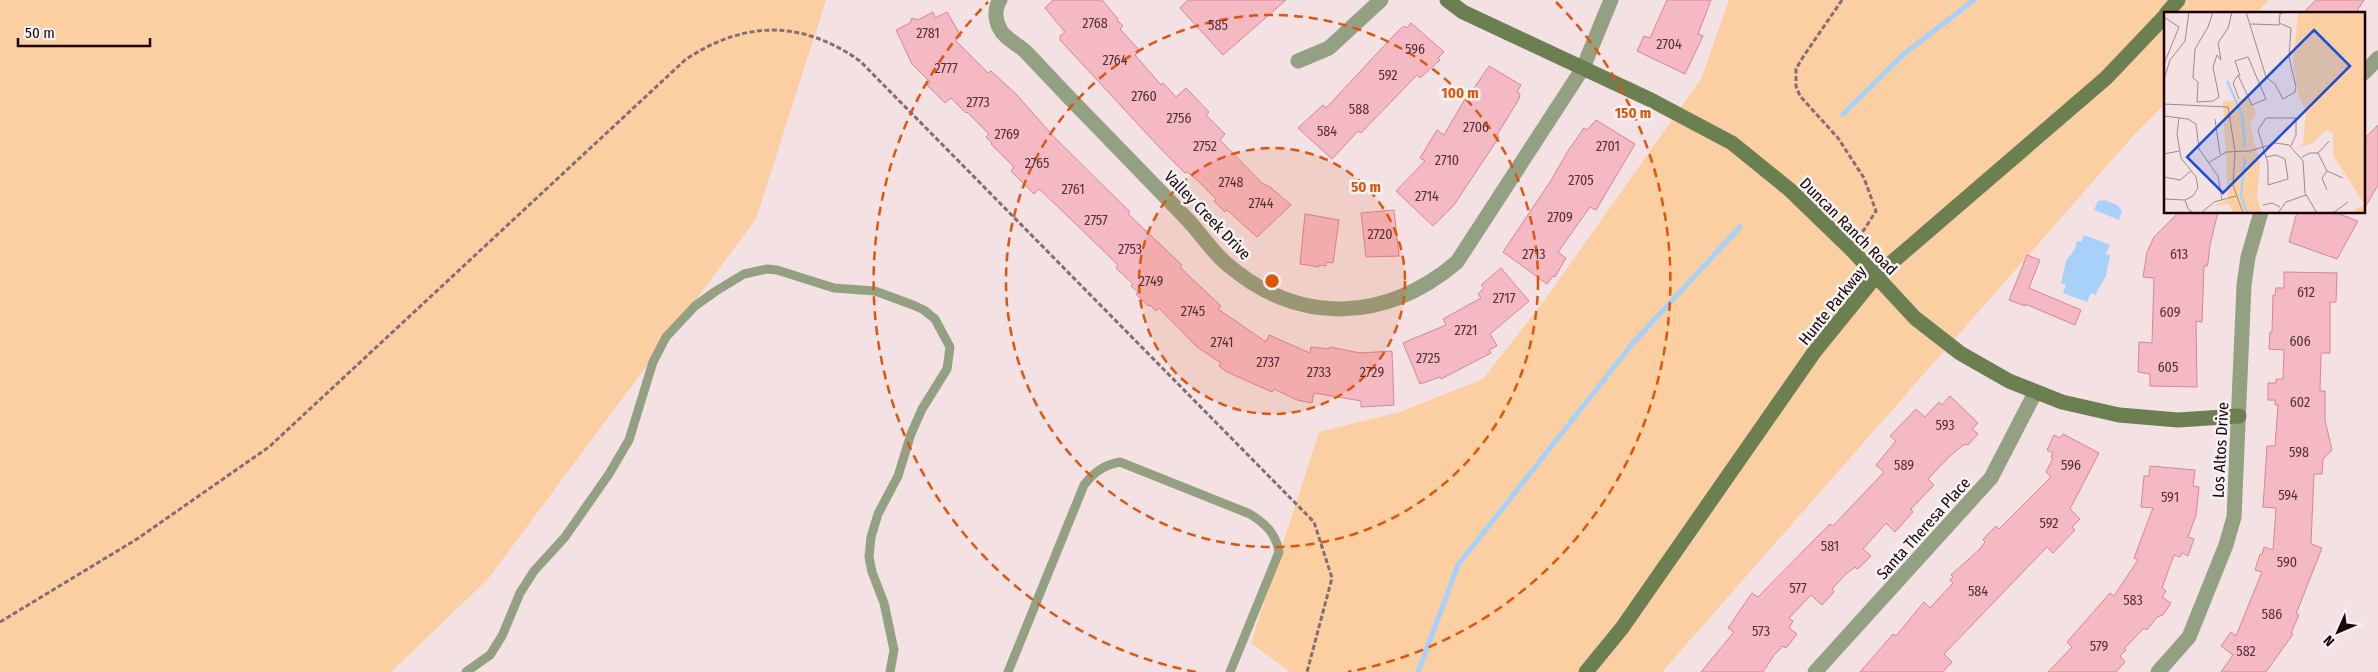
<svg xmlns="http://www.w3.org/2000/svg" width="2378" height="672" font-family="'Fira Sans Condensed',sans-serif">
<rect width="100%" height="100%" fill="#f4e1e4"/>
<!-- green -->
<path fill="#fbcfa2" d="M0,0H826L756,219L488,579L391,672H0Z
M1729,0H2269L2255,14H2166L2165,104L2133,136L1662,672H1290L1251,643L1319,432L1400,412L1483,379L1544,301L1701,79Z"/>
<!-- water -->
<path fill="#a7d1f8" d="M2105,200L2117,205L2122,210L2119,220L2094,210L2098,201Z
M2084,235L2110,245L2106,254L2110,255L2106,276L2095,295L2091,293L2087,302L2063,293L2066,285L2061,283L2066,261L2075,249L2077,241L2081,242Z"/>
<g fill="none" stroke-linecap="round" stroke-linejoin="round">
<!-- stream -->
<path stroke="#a7d1f8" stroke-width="5" d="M1843,114L1904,54L1974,0
M1418,672L1458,565L1632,344L1740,227"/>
</g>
<!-- building -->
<path fill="#f5b9c3" stroke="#d78595" d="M1053,0H1102L1118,19L1117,20L1123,26L1120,29L1140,51L1135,55L1161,85L1163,83L1176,97L1186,88L1209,112L1206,115L1225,134L1220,140L1262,183L1270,187L1291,205L1257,237L1227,210L1225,212L1214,201L1216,199L1197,180L1187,172L1185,173L1160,148L1060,40V36L1065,32L1045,8Z
M1188,0H1286L1223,55L1180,8Z
M1667,0H1711L1698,34L1703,36L1685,74L1637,51L1644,36L1650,38Z
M2316,0H2364L2355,14H2302Z
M933,12L935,18L947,12L961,36L955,40L988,73L991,71L1016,94L1056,139L1130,212L1128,214L1182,265L1180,267L1190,277L1221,306L1218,309L1266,342L1269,335L1310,353L1311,347L1329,349L1330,347L1360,353L1392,351L1394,405L1361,407V401L1314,393L1312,403L1297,400L1274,389L1272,392L1227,372L1219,366L1221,363L1197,347L1159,308L1156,311L1150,305L1148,306L1136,294L1138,292L1131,286L1133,284L1116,268L1118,265L1054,203L1039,189L1034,194L1011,171L1014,167L991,144L992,143L986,137L989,134L967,112L966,113L951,98L945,103L927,85L930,82L912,64L896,30L910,23L912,18L918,20Z
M1411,23L1444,52L1438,58L1440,60L1420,78L1417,75L1361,133L1358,131L1332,159L1298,128L1323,105L1326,108L1397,32L1404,26L1407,28Z
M1489,66L1521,85L1517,92L1520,94L1519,99L1497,135L1499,137L1454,205L1433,226L1396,191L1425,161L1420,158L1437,130L1444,135L1465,99L1466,100Z
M1596,120L1635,144L1596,210L1590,207L1558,252L1566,258L1555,277L1553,276L1547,284L1503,252L1550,182L1568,151L1584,128L1587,130Z
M2378,125V185L2364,209V139Z
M1394,210L1399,256L1366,257L1361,213Z
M2179,212H2218L2210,245L2208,263L2207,266H2204L2202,322L2196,321L2197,387L2150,386V374L2138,372L2139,342L2152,343L2154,278L2143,277L2147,252L2154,237Z
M2297,212H2334L2358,221L2337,259L2289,242Z
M1305,214L1339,220L1333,263L1326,262V266L1319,265V267L1300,264Z
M2027,255L2040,260L2029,288L2081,310L2075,325L2025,304V306L2009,300Z
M1501,268L1529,301L1490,334L1497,346L1489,350L1491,353L1441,379L1440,377L1420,384L1403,343L1446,325L1443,319L1481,298L1478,294L1484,288L1481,285Z
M2284,272L2337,273L2336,302H2330V353H2321L2320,391H2325V420L2332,450L2323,459L2322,474H2314L2311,544L2322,548L2296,614L2299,615L2291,633L2293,634L2266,672H2221L2233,655L2221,646L2231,632L2236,636L2262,572L2255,570L2260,554L2262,555L2264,547L2273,550L2276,508L2263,507L2267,446H2275L2278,405H2275V400H2268V383H2276V379H2283L2284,350L2269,349L2270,332H2272L2273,295L2275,296L2276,288H2284Z
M1950,396L1978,423L1972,429L1978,434L1968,445L1966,444L1962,446L1950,456L1928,479L1934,485L1911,509L1913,512L1895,532L1886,523L1863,549L1871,556L1861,566L1857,569L1855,567L1846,574L1832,589L1834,592L1822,605L1811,595L1789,618L1793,621L1789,628L1797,634L1788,646L1785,648L1783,646L1774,655L1763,672H1701L1734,632L1728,628L1752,593L1758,597L1816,538L1830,524L1833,526L1884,472L1876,465L1896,441L1890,436L1916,409L1925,417L1939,402L1942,405Z
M2063,434L2099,453L2070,509L2080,519L2072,527L2075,530L2053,553L2047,547L1944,654L1952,662L1943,672H1860L1893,634L1896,636L1924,602L1930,608L1953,583L1950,580L1953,577L1951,575L1979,550L1985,542L1983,540L1986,536L1996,526L1999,529L2051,477L2046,472L2053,458L2051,457L2053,453L2047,450L2054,435L2060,438Z
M2150,466L2195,470L2193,486L2199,487L2196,515L2188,537L2194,539L2188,556L2182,553L2180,557L2174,555L2162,588L2166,591L2162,597L2171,603L2163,615L2157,617L2147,630L2144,628L2124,649L2126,650L2120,656L2125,662L2116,672H2048L2072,647L2067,642L2110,593L2114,596L2138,560L2134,558L2153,508L2141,507L2144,476H2149Z"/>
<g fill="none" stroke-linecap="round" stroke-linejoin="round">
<!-- path -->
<path stroke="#856e73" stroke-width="3" stroke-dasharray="5 2.5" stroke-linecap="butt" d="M1842,0L1803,57L1796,69V86L1800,96L1838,138L1864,178L1876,211L1860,236
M0,622L137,539L269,447L685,60C744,20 802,20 860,61L1314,522L1332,578L1307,672"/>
<!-- lane -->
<path stroke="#93a182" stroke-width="9" d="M466,672L490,655L502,636L520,593L534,571L565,537L609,474L629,440L653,362L666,337L695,306L716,291L744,274L767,269L777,270L834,288L875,291L913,305L924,310L935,319L950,347L947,369L922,409L911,434L898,476L878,514L871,537L869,557L872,572L884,603L894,650L890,672
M1008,672L1084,485C1094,472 1104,465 1120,462L1250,514C1266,524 1276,534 1279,552L1230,672"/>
<!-- street -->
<path stroke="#93a182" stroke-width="15" d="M1000,0C994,8 995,20 1000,29C1004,38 1017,44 1025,51C1047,74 1068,97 1090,119C1122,152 1153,184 1185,217C1200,232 1211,251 1228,265C1300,326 1386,322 1457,262L1583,68L1611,0
M1298,61L1329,48L1381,0
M2364,73L2378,58
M1815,672L1991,478L2035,393
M2158,672L2189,637L2226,545L2234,517L2244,285L2248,257L2261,212"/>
<!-- secondary -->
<path stroke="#6b7f51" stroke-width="15" d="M1447,0L1463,12L1651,100L1732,143L1790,190L1851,249L1915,318L1960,353L2009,381L2062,402L2119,415L2178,420L2239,416
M2166,14L2178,0
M1586,672L1622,628L1815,351L1876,276L2106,78L2166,15"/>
</g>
<!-- distance rings -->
<circle cx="1272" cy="281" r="133" fill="#de550c" fill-opacity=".12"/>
<g fill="none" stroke="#de550c" stroke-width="2.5" stroke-dasharray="9 6">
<circle cx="1272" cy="281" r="133"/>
<circle cx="1272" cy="281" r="266"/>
<path d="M1196 672A398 398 0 0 1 988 2M1556 2A398 398 0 0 1 1348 672"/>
</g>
<g text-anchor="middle" stroke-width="5" stroke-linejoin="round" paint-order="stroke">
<!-- number labels -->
<g font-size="14" fill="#523037">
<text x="1095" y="28">2768</text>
<text x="1218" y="30">585</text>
<text x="928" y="38">2781</text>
<text x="1669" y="49">2704</text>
<text x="1415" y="54">596</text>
<text x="1115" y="65">2764</text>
<text x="946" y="73">2777</text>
<text x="1388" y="80">592</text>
<text x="1144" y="101">2760</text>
<text x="978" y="107">2773</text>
<text x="1359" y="114">588</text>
<text x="1179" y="123">2756</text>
<text x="1476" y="132">2706</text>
<text x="1327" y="136">584</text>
<text x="1007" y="139">2769</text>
<text x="1205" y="151">2752</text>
<text x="1608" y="151">2701</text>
<text x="1447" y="165">2710</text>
<text x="1037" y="168">2765</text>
<text x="1581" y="185">2705</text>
<text x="1231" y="187">2748</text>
<text x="1073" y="194">2761</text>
<text x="1427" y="201">2714</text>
<text x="1261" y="208">2744</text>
<text x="1560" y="222">2709</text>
<text x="1096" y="225">2757</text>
<text x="1380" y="239">2720</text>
<text x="1130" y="254">2753</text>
<text x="1534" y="259">2713</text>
<text x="2179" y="259">613</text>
<text x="1151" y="286">2749</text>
<text x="2306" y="297">612</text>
<text x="1504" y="303">2717</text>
<text x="1193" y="316">2745</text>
<text x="2170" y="317">609</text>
<text x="1466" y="335">2721</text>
<text x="2300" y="346">606</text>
<text x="1222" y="347">2741</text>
<text x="1428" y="363">2725</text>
<text x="1268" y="367">2737</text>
<text x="2168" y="372">605</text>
<text x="1319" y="377">2733</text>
<text x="1372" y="377">2729</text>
<text x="2300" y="407">602</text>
<text x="1945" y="430">593</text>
<text x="2299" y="457">598</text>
<text x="1904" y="470">589</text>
<text x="2071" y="470">596</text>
<text x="2288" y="500">594</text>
<text x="2170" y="502">591</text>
<text x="2049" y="528">592</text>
<text x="1830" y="551">581</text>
<text x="2287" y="567">590</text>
<text x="1798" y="593">577</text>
<text x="1978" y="596">584</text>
<text x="2133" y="605">583</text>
<text x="2272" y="619">586</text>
<text x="1761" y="636">573</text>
<text x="2099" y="651">579</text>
<text x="2246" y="656">582</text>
</g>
<!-- street labels -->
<g font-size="16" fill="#1c0208" stroke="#f4f4f4">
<text transform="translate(1208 215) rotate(46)" y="6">Valley Creek Drive</text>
<text transform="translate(1849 226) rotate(45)" y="6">Duncan Ranch Road</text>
<text transform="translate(1832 305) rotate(-51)" y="6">Hunte Parkway</text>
<text transform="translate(2220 450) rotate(-87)" y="6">Los Altos Drive</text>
<text transform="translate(1923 528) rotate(-48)" y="6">Santa Theresa Place</text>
</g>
</g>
<!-- overview -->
<g transform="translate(2164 12)">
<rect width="201" height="201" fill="#f4e1e4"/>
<path d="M134,0H201V201H186L200,192L169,143V121L162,118L149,131L134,136L139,131L142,99L134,82L129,49ZM85,86L92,101L86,113L96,151L93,186L98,201H69L65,192L49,194L64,187L59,90Z" fill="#fbcfa2"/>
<path fill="none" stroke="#a7d1f8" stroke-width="2.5" d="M63,69L78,102L81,135M81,146L77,183L83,201"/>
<path fill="none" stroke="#9e888c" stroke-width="1" d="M49,0L44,15L31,37L29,66L34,70L33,90L49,89L55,85L49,55L53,43L57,48L54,31L64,16L68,0M82,0L102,65L111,72L119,87L131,80L132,75L125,45L127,16L115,11L116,2L121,0M0,5L15,15L0,52M87,12L116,13M0,67L6,48L21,29L25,0M75,87L69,71L74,63L88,93L102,87L84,45L71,49L76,64M0,92L64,95L71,139L69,173L79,201M0,104L24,107L32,112L35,137L54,164L58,188M51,107L56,142M154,141L165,129M0,142L15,139M102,145L112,143L121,147L124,167L104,173V152L94,118L102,106H132V123L127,134M138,145L146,141H154L163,159L179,166M44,151L62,140L86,139L112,131L125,133L139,149L141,181L153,201M0,165L16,168L27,159M163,178L158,166L163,159M0,187L21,188L29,184L34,176L32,165L17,146L13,122L15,105M21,188L24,197L30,201M99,193L108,191L116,195M37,201L50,190L72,184M114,201L122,190L142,183M169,201L184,190"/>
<path fill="#1d4ed8" fill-opacity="0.15" stroke="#1d4ed8" stroke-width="2.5" d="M150,18L186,54L59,181L23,145Z"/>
<rect width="201" height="201" fill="none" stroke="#1c0208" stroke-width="2.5"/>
</g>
<circle cx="1272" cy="281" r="8" fill="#de550c" stroke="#f4f4f4" stroke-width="2.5"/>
<g font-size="15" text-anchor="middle" font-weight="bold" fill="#de550c" stroke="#f4f4f4" stroke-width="5" stroke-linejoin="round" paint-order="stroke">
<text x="1460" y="98">100 m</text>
<text x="1633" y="118">150 m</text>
<text x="1366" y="192">50 m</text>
</g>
<!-- north arrow -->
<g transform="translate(2338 632) rotate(225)" stroke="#f4f4f4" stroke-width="4" paint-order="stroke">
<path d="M0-4L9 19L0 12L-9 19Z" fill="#1c0208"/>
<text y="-8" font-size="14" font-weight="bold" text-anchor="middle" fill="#1c0208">N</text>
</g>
<!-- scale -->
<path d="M18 38v8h132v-8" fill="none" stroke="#1c0208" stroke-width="2.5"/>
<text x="25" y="38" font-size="15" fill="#1c0208" stroke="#f4f4f4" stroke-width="4" paint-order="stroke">50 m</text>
</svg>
